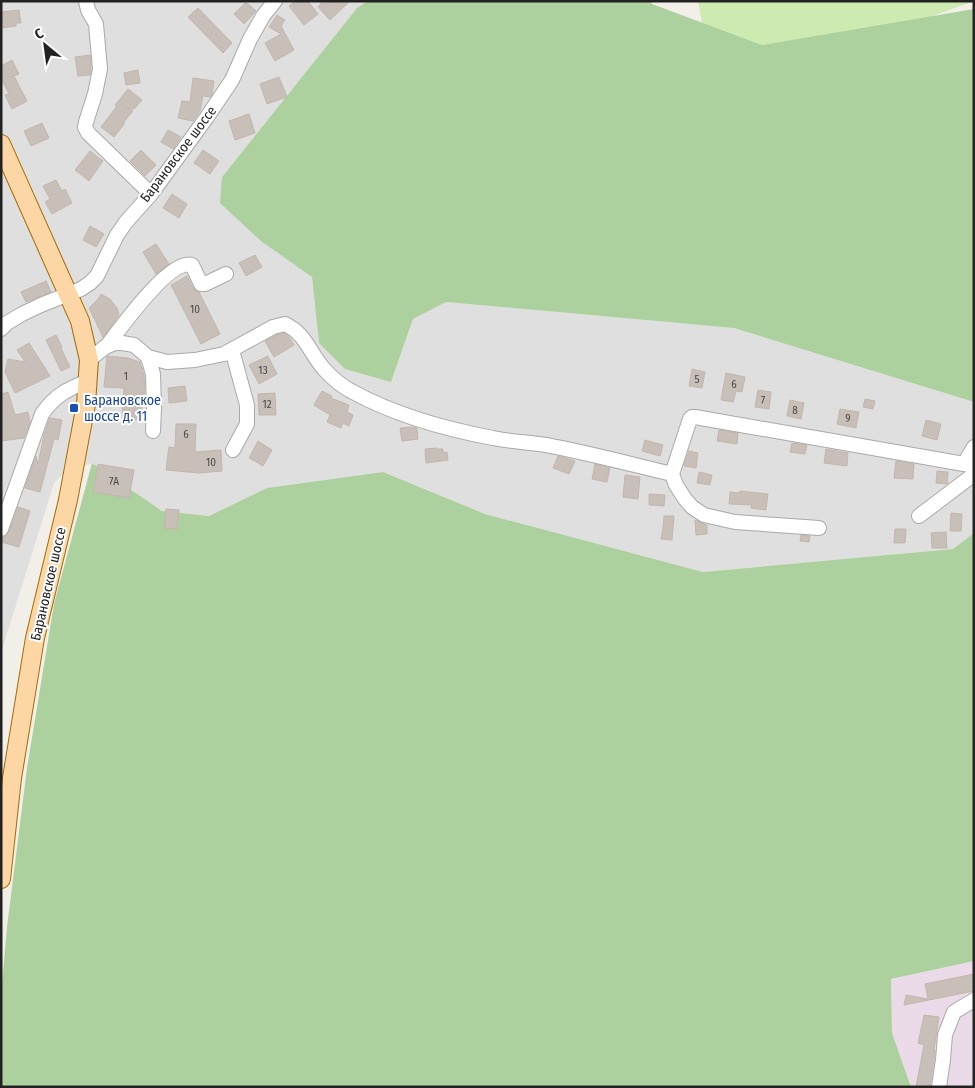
<svg xmlns="http://www.w3.org/2000/svg" width="975" height="1088" font-family="'Fira Sans Condensed',sans-serif">
<rect width="100%" height="100%" fill="#f2efe9"/>
<!-- residential -->
<path fill="#e0dfdf" d="M1,1H368L357,8L222,177L262,242L312,277L319,343L391,382L413,319L446,302L734,328L974,402V533L953,549L703,572L485,514L383,472L267,488L209,516L162,511L92,463L65,472L54,483L1,653Z"/>
<!-- industrial -->
<path fill="#ebdbe8" d="M974,961V1087H911L892,1033L891,979Z"/>
<!-- grass -->
<path fill="#cdebb0" d="M698,1H974L930,17L762,45L702,23Z"/>
<!-- forest -->
<path fill="#add19e" d="M368,1H650L652,4L762,45L974,9V402L734,328L446,302L413,319L391,382L345,369L319,343L312,277L262,242L220,203L222,177L357,8Z
M92,463L162,511L209,516L267,488L383,472L485,514L703,572L953,549L974,533V961L891,979L892,1033L911,1087H1V996L7,927L27,768L54,604Z"/>
<!-- building -->
<path fill="#c7bfb8" stroke="#c4b6ab" d="M296,1H308L318,14L304,25L289,6Z
M323,1H350L330,20L318,7Z
M246,2L256,11L244,24L234,14Z
M198,8L232,43L223,53L188,17Z
M19,10L21,23H16V26L1,28V12Z
M277,15L285,20L281,26L294,50L275,61L265,43L281,34L269,27Z
M90,55L91,69L90,75L78,76L75,57Z
M12,60L19,74L14,76L27,101L12,109L5,95L9,94L1,78V66Z
M138,70L140,83L126,85L124,73Z
M279,77L287,97L267,104L260,84Z
M193,78L214,81L212,95L210,97L203,96L200,111L193,121L178,118L182,101L190,102Z
M128,89L142,100L134,109L127,108L133,111L124,122L125,123L114,137L101,127L117,106L115,105Z
M249,114L255,133L235,140L229,121Z
M42,123L49,138L31,146L24,131Z
M168,130L181,137L173,149L161,142Z
M141,150L156,165L145,176L130,161Z
M203,150L219,161L210,174L194,163Z
M90,151L103,161L89,181L75,170Z
M56,180L62,191L65,189L72,203L52,214L45,202L50,199L43,186Z
M172,194L187,204L179,218L163,208Z
M90,226L104,234L96,247L83,240Z
M156,244L169,264L156,274L143,252Z
M255,255L262,267L246,276L239,263Z
M187,276L193,288L199,292L220,334L201,344L171,285Z
M46,281L51,292L26,302L21,292Z
M101,294L110,299L117,308L119,315L103,337L89,308L98,299Z
M284,333L290,338L294,345L274,357L265,341L276,335Z
M56,335L62,347L61,348L70,367L61,371L46,340Z
M29,343L50,376L15,393L5,372L8,359L25,362L17,350Z
M107,356L128,358L140,362L144,375L145,394L143,393L141,420L122,419L124,388L104,387Z
M268,356L277,374L259,384L249,365Z
M692,369L705,372L702,388L689,386Z
M726,373L745,377L742,392L736,391L733,402L721,400Z
M185,386L187,401L169,403L168,388Z
M758,390L771,392L769,409L755,407Z
M322,391L332,396L331,398L349,405L347,412L353,415L349,426L343,423L341,428L327,422L330,415L314,405Z
M8,392L15,415L28,412L30,422L24,438L1,441V394Z
M275,393L276,415H259L258,394Z
M865,399L875,401L873,409L863,407Z
M790,400L804,403L801,419L787,416Z
M840,409L859,412L856,428L837,424Z
M50,418L62,420L58,440L54,439L40,492L25,488L36,456L38,464L44,435Z
M926,420L941,424L937,440L922,436Z
M176,424H196L195,452L221,450L222,471L199,473L166,470L169,447L175,448Z
M412,427L417,428L418,439L402,441L400,428Z
M719,430L738,433L737,444L717,441Z
M645,440L663,445L660,456L642,451Z
M258,441L272,450L263,466L249,458Z
M792,443L807,445L805,454L790,452Z
M437,448V449H443V453L447,452L448,460L426,463L425,449Z
M826,449L848,453L847,466L824,463Z
M689,451L698,453L696,468L684,466Z
M558,456L575,461L569,474L553,468Z
M896,461L914,464L913,479L894,478Z
M98,464L134,470L129,498L93,492Z
M595,464L610,468L607,482L592,479Z
M937,471L948,472L947,484L936,483Z
M699,472L712,475L710,485L697,483Z
M625,475L640,477L638,499L623,497Z
M740,491L768,494L766,510L751,508L752,505L729,504L730,492L740,493Z
M649,494L665,495L664,506L649,505Z
M18,507L30,511L19,547L1,542L2,538L6,536L9,532Z
M166,509L179,510L177,529L164,528Z
M951,513L962,514L961,531H950Z
M664,516H674L672,540L661,539L663,528Z
M695,520L699,522L707,525V534L696,535Z
M895,529H906L905,543H894Z
M946,532L947,548H932L931,533Z
M801,535L810,536L809,542L800,541Z
M974,974V991L904,1005L906,995L928,999L925,984Z
M924,1015L939,1017L934,1050H935L934,1059L930,1087H916L924,1045L918,1043Z"/>
<g fill="none" stroke-linecap="round" stroke-linejoin="round">
<defs>
<path id="minor" d="M86,1L88,10L96,24L100,69L95,94L86,122L85,127L88,133L151,194
M1,329L7,323L22,314L41,305L81,289L90,283L97,276L117,235L126,222L151,194L207,117L232,80L250,39L263,16L275,1
M106,347C119,330 170,258 192,265L201,284H205L226,274
M232,350L247,405V424L233,450
M148,357L153,374L154,408L153,431
M89,360L105,347L115,343H122L134,345L148,357L167,362L195,360L224,354L273,327L285,324C306,334 309,352 324,369C332,378 343,387 353,392C397,416 445,429 493,438C511,442 529,442 546,445C589,453 630,464 672,474
M919,516L973,475V469L970,465L964,464L974,447
M819,528L735,522L704,515L692,507L685,499L676,485L672,474L690,419L692,417H695L964,464
M1,529L42,414C55,395 68,389 88,381
M939,1087L943,1060L945,1035L954,1012L974,1000"/>
<path id="major" d="M1,144L80,321L89,360L86,404L68,500L35,638L12,778L1,879"/>
</defs>
<!-- minor casing -->
<use href="#minor" stroke="#a9a9a9" stroke-width="16"/>
<!-- major casing -->
<use href="#major" stroke="#a06b00" stroke-width="20"/>
<!-- minor -->
<use href="#minor" stroke="#fff" stroke-width="14"/>
<!-- major -->
<use href="#major" stroke="#fcd6a4" stroke-width="18"/>
</g>
<!-- markers -->
<rect fill="#1a4fb4" stroke="#fff" stroke-width="2" x="69" y="403" width="10" height="10" rx="2.5"/>
<g text-anchor="middle" stroke-width="4" stroke-linejoin="round" paint-order="stroke">
<!-- number labels -->
<g font-size="11" fill="#4b4948">
<text x="195" y="313">10</text>
<text x="263" y="374">13</text>
<text x="126" y="380">1</text>
<text x="697" y="383">5</text>
<text x="734" y="388">6</text>
<text x="763" y="404">7</text>
<text x="267" y="408">12</text>
<text x="795" y="414">8</text>
<text x="848" y="422">9</text>
<text x="186" y="438">6</text>
<text x="211" y="466">10</text>
<text x="114" y="485">7А</text>
</g>
<!-- street labels -->
<g font-size="14" fill="#222" stroke="#fff">
<text transform="translate(178 154) rotate(-53)" y="5">Барановское шоссе</text>
<text transform="translate(48 584) rotate(-77)" y="5">Барановское шоссе</text>
</g>
<!-- transit labels -->
<g font-size="14" fill="#164399" stroke="#fff" text-anchor="start">
<text x="84" y="405">Барановское<tspan x="84" dy="16">шоссе д. 11</tspan></text>
</g>
</g>
<!-- border -->
<rect width="975" height="1088" fill="none" stroke="#222222" stroke-width="5"/>
<!-- north arrow -->
<g transform="translate(45 45) rotate(331)" stroke="#ffffff" stroke-width="4" paint-order="stroke">
<path d="M0-4L9 19L0 12L-9 19Z" fill="#222222"/>
<text y="-8" font-size="14" font-weight="bold" text-anchor="middle" fill="#222222">С</text>
</g>
</svg>
